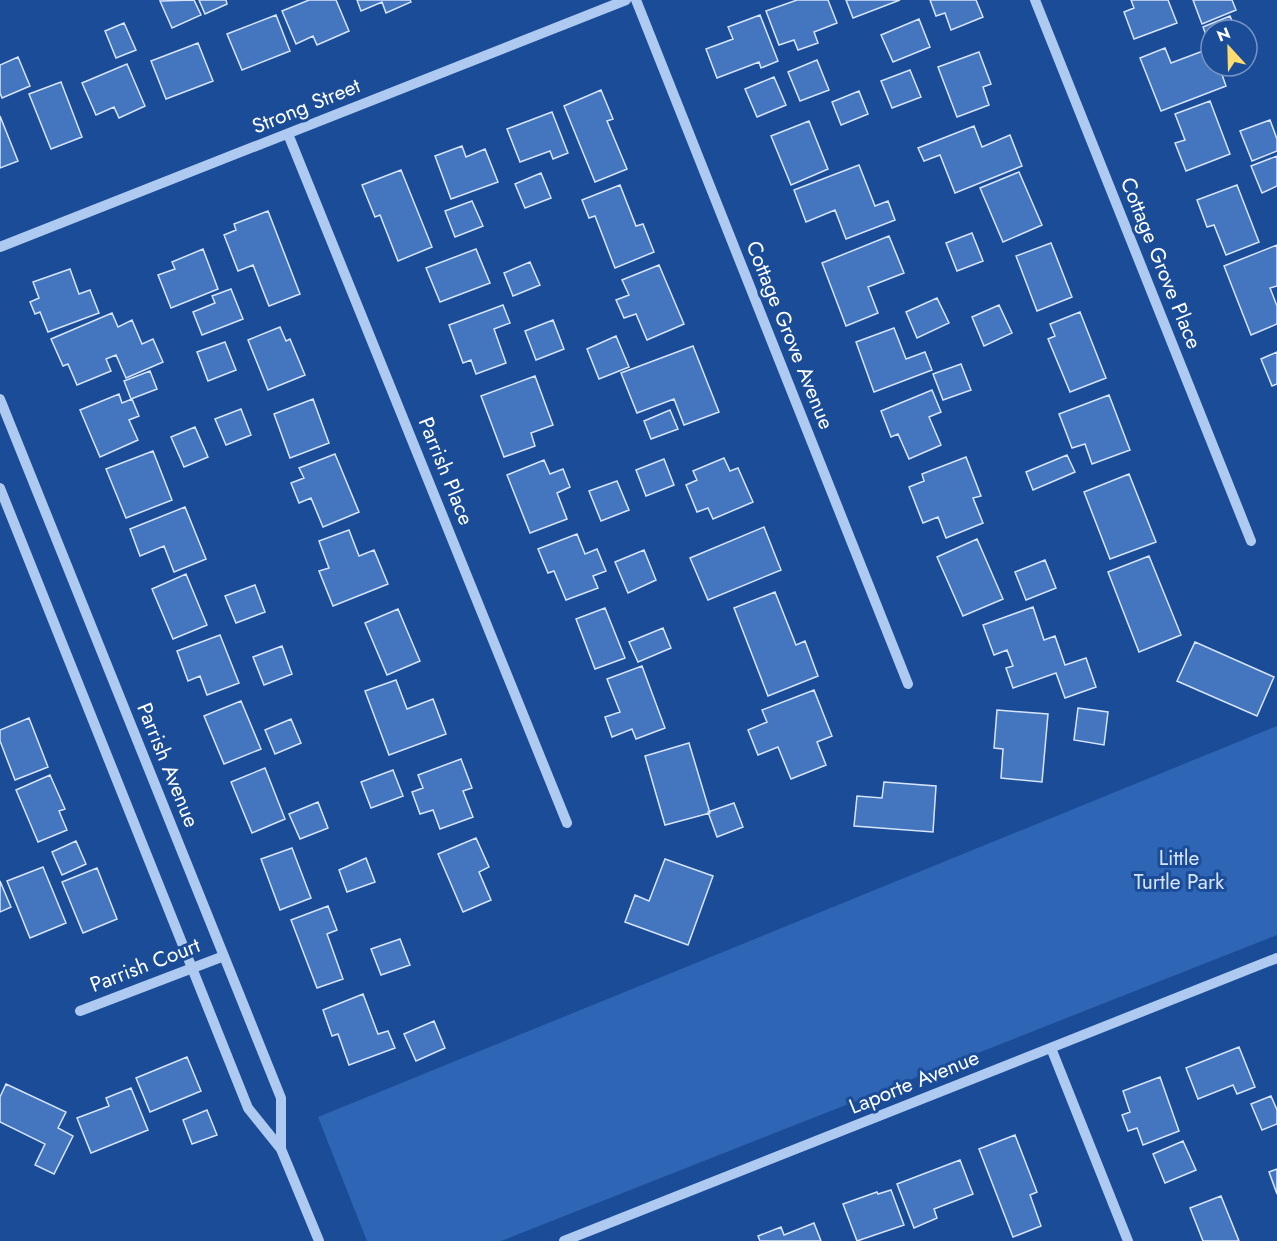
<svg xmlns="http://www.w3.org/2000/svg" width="1277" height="1241" font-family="Jost,sans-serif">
<rect width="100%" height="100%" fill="#1b4c98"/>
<!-- green -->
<path fill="#2f65b5" d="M1277,726V935L501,1241H367L318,1117Z"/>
<!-- building -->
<path fill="#4475bf" stroke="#d6e5fb" stroke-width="1.5" d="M194,0L201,15L172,28L160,1Z
M199,0H226L227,4L205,14Z
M309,0H336L349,31L317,45L313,36L296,44L282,11Z
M357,0H410L411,2L386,13L382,2L361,11Z
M797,0H828L837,23L814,32L818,43L798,50L794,40L779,45L766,11Z
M846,0H900L853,18Z
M930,0H976L983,17L951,30L945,13L936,16Z
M1131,0H1168L1177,23L1134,39L1124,12L1134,8Z
M1193,0H1232L1236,10L1202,24Z
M276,15L290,51L242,70L227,34Z
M760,15L778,61L761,68L759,62L717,78L706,49L733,39L728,27Z
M1230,16L1236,30H1211V66H1219L1226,86L1161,111L1140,58L1165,48L1171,63L1211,48L1203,27Z
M919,19L930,47L893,62L881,35Z
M124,23L136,50L116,58L105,31Z
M198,43L213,81L166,99L151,61Z
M979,52L991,84L983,87L989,105L957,117L938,67Z
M18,57L30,86L2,98L0,93V65Z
M817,60L829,90L800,101L788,72Z
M127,64L145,106L119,118L114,107L96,115L82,83Z
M910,70L921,97L892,108L881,81Z
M774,77L786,105L757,117L745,89Z
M61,82L82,137L51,149L29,94Z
M601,90L613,119L607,121L627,169L595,182L564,106Z
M859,91L868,114L841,125L832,102Z
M1210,101L1230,154L1186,171L1175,143L1185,140L1175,114Z
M552,112L568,153L553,159L550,151L520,162L507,129Z
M0,116L18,161L0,168Z
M1270,120L1277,139V151L1252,161L1240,131Z
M809,121L828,169L791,185L771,136Z
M974,126L982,147L1010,135L1022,166L955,193L940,155L924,161L918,148Z
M462,146L466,157L485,149L498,182L451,199L435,156Z
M1277,156V186L1262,193L1251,166Z
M859,165L875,206L888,201L895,220L846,239L835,210L806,222L794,190Z
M401,170L432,247L398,261L380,215L375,217L362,185Z
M1019,172L1042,225L1003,242L980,188Z
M541,173L551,198L525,208L515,184Z
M620,185L636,226L643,224L654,252L615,268L595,216L589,218L582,200Z
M1237,185L1259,242L1226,255L1214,225L1207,227L1197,200Z
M472,201L483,226L455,237L445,211Z
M268,211L300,294L269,306L253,265L238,271L224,235L236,230L234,224Z
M972,233L983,261L957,271L946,243Z
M889,236L904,273L868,287L878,313L846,326L822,263Z
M1051,243L1072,297L1037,311L1016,256Z
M1277,245V286L1270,288L1277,306V324L1251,335L1224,266Z
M203,249L218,289L171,308L158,275L175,269L172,262Z
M476,249L490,283L440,302L426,268Z
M530,262L540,285L513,296L504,273Z
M659,265L684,324L647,340L636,314L624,318L616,300L629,295L622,280Z
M70,269L79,294L90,290L99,313L48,332L40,312L35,314L30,302L39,298L33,282Z
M231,289L243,319L202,335L193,312L215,303L212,296Z
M937,298L949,323L917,338L906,312Z
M503,305L510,323L494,329L506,363L476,374L471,360L463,363L449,325Z
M999,305L1012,333L984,346L972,317Z
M1080,312L1106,378L1070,392L1048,339L1055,336L1050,324Z
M112,313L118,327L132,320L142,344L153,339L163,362L126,378L116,355L106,359L111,371L77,385L68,364L63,366L51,339Z
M553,320L564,349L536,360L525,331Z
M280,327L286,341L290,339L305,375L268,390L248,340Z
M894,328L906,359L925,352L932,370L874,392L856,342Z
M616,336L629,367L599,379L587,349Z
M225,342L236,370L208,381L197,352Z
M693,346L719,412L684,425L674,399L637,413L621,373Z
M1277,352V384L1272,386L1261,359Z
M961,364L971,390L943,400L933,374Z
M150,371L157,389L131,399L124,381Z
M535,376L553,425L531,433L535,446L504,457L481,396Z
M932,390L941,412L929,417L941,445L909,459L898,434L891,437L881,411Z
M119,394L122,403L132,399L139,416L129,420L138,440L100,457L80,410Z
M1109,395L1130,450L1092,464L1085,444L1072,448L1059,414Z
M313,399L329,443L290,458L274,414Z
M241,409L251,435L226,445L215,419Z
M670,410L678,429L651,439L644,421Z
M195,427L208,457L184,467L171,437Z
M153,451L172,500L126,518L106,469Z
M335,454L359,512L323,527L311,498L299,503L291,483L304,478L299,468Z
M1067,455L1075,472L1033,490L1026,472Z
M966,457L981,496L973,498L983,523L946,538L938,517L923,523L909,487L924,481L922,474Z
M724,458L730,471L738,468L753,502L713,519L708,508L697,512L686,485L697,480L693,471Z
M664,459L674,485L646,496L636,470Z
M544,460L550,474L563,469L570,487L557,493L567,519L530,533L507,475Z
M1129,474L1156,542L1110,559L1084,492Z
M617,481L629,510L601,521L589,491Z
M185,507L206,559L174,572L164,546L140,556L130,529Z
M764,527L781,570L708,600L690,558Z
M349,530L359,556L374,550L388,584L333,606L319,571L329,568L319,541Z
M577,534L585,554L597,549L606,571L593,576L598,588L566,600L554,571L548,573L538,549Z
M977,539L1003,599L963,616L937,557Z
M644,550L656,580L628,593L615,562Z
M1149,556L1181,635L1139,652L1108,572Z
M1045,560L1056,588L1026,600L1015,572Z
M186,574L207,625L173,639L152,589Z
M255,585L265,612L236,623L225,596Z
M775,592L796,645L805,641L818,676L768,696L734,608Z
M1033,607L1044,640L1055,636L1065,665L1086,658L1096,687L1065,698L1056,673L1013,688L1006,668L1013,666L1007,650L994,655L983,625Z
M605,608L625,658L595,669L576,619Z
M398,609L420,661L387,675L365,623Z
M663,628L671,648L638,662L629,642Z
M220,635L239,683L207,695L200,676L188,681L177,651Z
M1195,642L1274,677L1257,716L1177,681Z
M282,646L292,674L264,685L253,657Z
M642,666L665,728L636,739L632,729L612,737L605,717L620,712L607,679Z
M396,680L407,709L433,699L446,734L389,755L365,691Z
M814,690L832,736L817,742L826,765L791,779L778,747L758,755L748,730L767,722L762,710Z
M241,701L261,749L224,764L204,716Z
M1078,708L1108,712L1104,745L1074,740Z
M997,710L1048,714L1042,782L1001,778L1003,749L994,748Z
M29,718L48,767L15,780L0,741V730Z
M291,719L301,743L275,754L265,730Z
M689,743L710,813L665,825L645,756Z
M461,759L472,788L463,791L473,817L440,829L433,810L420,814L412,792L423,788L418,775Z
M265,768L285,819L252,833L231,782Z
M393,770L403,796L371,808L361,782Z
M50,775L65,809L59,811L67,830L38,842L16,790Z
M884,782L936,786L933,832L854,826L857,796L882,798Z
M318,802L328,828L300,839L289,814Z
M734,803L743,827L717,837L708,812Z
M476,838L489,867L479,872L491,900L463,912L438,854Z
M76,841L86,864L62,875L52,852Z
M292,848L311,898L280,910L261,859Z
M366,858L375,882L347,892L339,870Z
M665,859L713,876L688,945L625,922L635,895L649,901Z
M43,867L66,923L30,938L7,881Z
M97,868L117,919L83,933L62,882Z
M0,881L11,907L0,912Z
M328,906L337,930L327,934L343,979L317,988L291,920Z
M400,939L410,965L381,975L371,949Z
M363,994L378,1034L388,1031L395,1048L349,1065L338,1034L332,1036L323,1010Z
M434,1021L445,1048L416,1061L404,1034Z
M1239,1047L1255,1087L1237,1094L1233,1085L1198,1099L1186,1068Z
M187,1057L201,1091L150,1112L136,1078Z
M1160,1077L1179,1131L1143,1145L1137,1128L1128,1131L1122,1115L1130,1112L1123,1091Z
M6,1084L66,1112L58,1128L73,1136L54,1174L35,1165L45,1144L0,1122V1097Z
M131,1088L148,1130L91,1153L77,1118L109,1106L106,1098Z
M1271,1096L1277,1110V1124L1262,1130L1251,1104Z
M207,1110L217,1135L192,1144L183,1120Z
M1015,1135L1037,1192L1030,1195L1041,1226L1013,1237L979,1149Z
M1183,1141L1196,1170L1165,1183L1153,1154Z
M960,1160L973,1194L934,1209L937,1218L914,1228L897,1184Z
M1277,1169V1194L1269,1172Z
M891,1190L904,1225L857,1241L843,1204L877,1192L878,1194Z
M1221,1196L1239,1241H1203L1190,1208Z
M814,1223L821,1241H760L758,1236L781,1227L784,1235Z"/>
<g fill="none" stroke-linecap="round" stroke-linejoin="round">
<!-- minor -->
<path stroke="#afcaf0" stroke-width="10" d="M636,0L908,684
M1035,0L1251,541
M288,134L567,823
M0,247L626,0
M0,399L281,1098V1149
M0,488L248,1108L281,1149L319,1241
M80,1011L224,956
M1051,1048L1128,1241
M564,1241L1277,958"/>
</g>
<g text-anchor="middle" stroke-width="6" stroke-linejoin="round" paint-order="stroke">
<!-- street labels -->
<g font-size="21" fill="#fff" stroke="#1b4c98">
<text transform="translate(306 106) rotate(-22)" y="7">Strong Street</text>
<text transform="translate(1161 263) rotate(68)" y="7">Cottage Grove Place</text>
<text transform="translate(790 335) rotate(68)" y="7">Cottage Grove Avenue</text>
<text transform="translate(446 471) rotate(68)" y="7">Parrish Place</text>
<text transform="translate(168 765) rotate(68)" y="7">Parrish Avenue</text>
<text transform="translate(145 965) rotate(-21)" y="7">Parrish Court</text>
<text transform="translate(914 1082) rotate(-22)" y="7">Laporte Avenue</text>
</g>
<!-- park labels -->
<g font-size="21" fill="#d6e5fb" stroke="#1b4c98">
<text x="1179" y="865">Little<tspan x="1179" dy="24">Turtle Park</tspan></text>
</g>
</g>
<!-- north arrow -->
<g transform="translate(1229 48) rotate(338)"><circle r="28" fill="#1b4c98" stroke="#7694c1" stroke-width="1.5"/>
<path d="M0-4.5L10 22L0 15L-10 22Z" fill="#ffdc6f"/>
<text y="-9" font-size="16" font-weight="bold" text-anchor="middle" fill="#ffffff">N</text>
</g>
</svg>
